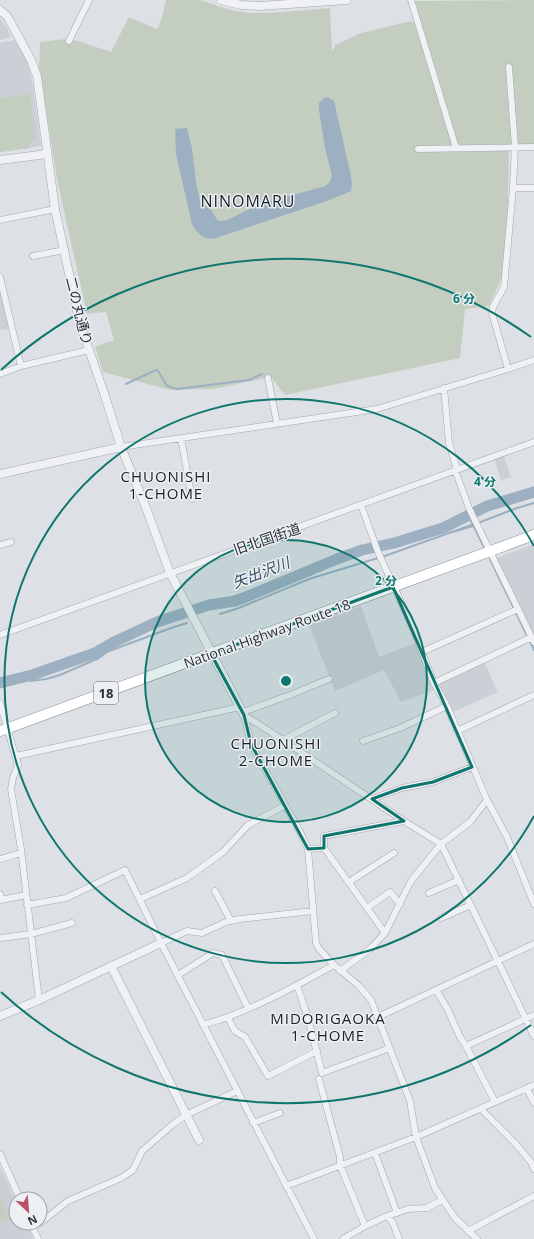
<svg xmlns="http://www.w3.org/2000/svg" width="534" height="1239" font-family="'Open Sans','Noto Sans JP',sans-serif">
<rect width="100%" height="100%" fill="#dde1e5"/>
<!-- built -->
<path fill="#ccd0d6" d="M0,19L7,28L11,37L0,40Z
M15,40L27,61L32,79L41,146L0,152V43Z
M0,292L9,329L0,330Z
M503,455L511,477L501,480L494,458Z
M534,544V637L496,558Z
M361,606L379,657L416,643L435,690L401,702L384,670L335,691L309,625Z
M484,662L498,692L453,712L438,683Z
M0,1166L16,1202V1223H26L33,1239H0Z"/>
<!-- green -->
<path fill="#c4cec0" d="M166,0H200L231,10L250,13H269L330,8L332,50L334,49L335,45L361,33L411,21L415,24L419,23L414,1L534,0V145L509,146L507,252L502,277L489,306L465,309L460,358L285,395L271,377L213,389L170,390L103,372L95,347L114,340L106,312L87,314L58,184L39,68L40,42L66,39L78,41L111,52L129,17L157,29L162,17Z
M30,94L36,141L29,142L30,148L0,152V98Z
M0,1197L11,1219L0,1223Z"/>
<!-- water -->
<path fill="#9cb0c1" d="M327,97L334,101L351,176L352,185L351,191L327,201L216,238C205,241 197,234 192,224L176,154L175,129L187,128L192,148L196,182L200,201L201,203L211,210L218,221L227,220L260,204L325,186L330,182L332,176L325,148L319,110V103L324,98Z"/>
<g fill="none" stroke-linecap="round" stroke-linejoin="round">
<!-- stream -->
<path stroke="#9cb0c1" stroke-width="2" d="M126,384L156,370L158,371L167,386L177,389L249,380L262,374
M468,515L484,547
M478,523L517,508L534,503
M453,532L473,526
M382,557L474,524
M490,559L534,650
M220,614L239,608L309,579L378,558
M26,677L31,681L46,679L60,675L99,658L107,652L120,647L171,628L187,623"/>
<!-- river -->
<path stroke="#9cb0c1" stroke-width="11" d="M0,683L32,675L95,653L114,642L157,622L209,605L235,601L246,597L337,559L362,550L394,543L443,528L487,506L534,492"/>
<defs>
<path id="minor" d="M411,0L456,148
M69,41L89,0
M418,149L534,147
M513,188H534
M0,220L55,209
M33,256L65,250
M0,277L21,366
M508,369L492,313L493,307L504,287L513,188L515,147L509,67
M0,374L21,366L89,350
M268,378L277,424
M444,388L449,443L457,469
M181,438L192,499
M121,447L377,409L508,369L534,360
M455,470L469,508L534,642
M361,505L378,552L412,626L434,683L447,706L487,800L507,837L534,904
M0,545L11,542
M0,635L534,442
M422,652L518,609
M434,683L532,637
M0,703L18,765L13,778L11,789L21,849L39,1000
M243,712L290,695L329,679
M244,715L251,744L300,832L308,849L316,943L319,949L334,965L359,986L371,1000L410,1101L416,1137L435,1188L455,1218L477,1239
M244,715L283,740L404,821L441,844L534,1036
M457,731L534,695
M283,740L335,713
M363,741L400,728L447,706
M16,756L240,707
M372,799L402,788L433,782L472,767
M308,849L324,848
M0,859L21,853
M349,882L394,853
M215,891L231,921
M429,893L459,880
M0,894L1,900L26,895
M140,899L187,878L223,852L248,825L284,806
M27,905L66,898L125,870L161,943L314,1239
M367,908L390,892L400,904
M441,918L471,905
M385,933L324,848V836L404,821
M1,938L31,934L72,923
M161,943L187,931L202,933L226,922L240,919L313,911
M340,971L370,949L385,933L411,881L441,844L470,822L487,800
M178,975L213,953L222,955L248,1008
M297,985L308,1018L322,1073L390,1048
M436,990L447,1008L460,1037L466,1046L495,1102
M378,1017L534,944
M228,1018L235,1031L245,1037L268,1076L317,1051
M203,1025C249,1012 292,988 334,965
M466,1046L534,1015
M319,1079L340,1157V1165L365,1226
M527,1089L534,1103
M481,1109L514,1142L531,1162L534,1169
M253,1123L280,1113
M375,1153L397,1213
M0,1154L20,1199
M286,1186L416,1137L534,1085
M387,1216L393,1223L399,1239
M31,1223L38,1239
M40,1223L68,1201L121,1178L133,1170L142,1151L172,1125L186,1115L237,1091
M468,1231L534,1196
M343,1239L365,1226L387,1216L408,1209L427,1208L442,1200"/>
<path id="tertiary" d="M221,0L241,5L259,6L347,0
M0,10L7,16L11,23L31,60L37,76L55,209L80,324L105,396L121,447L145,505L170,573L244,715
M0,160L47,154
M0,474L121,447
M111,966L199,1140
M0,1016L39,1000L161,943"/>
<path id="trunk" d="M0,731L534,535"/>
</defs>
<!-- minor casing -->
<use href="#minor" stroke="#a3a8ae" stroke-width="7"/>
<!-- tertiary casing -->
<use href="#tertiary" stroke="#a3a8ae" stroke-width="9"/>
<!-- trunk casing -->
<use href="#trunk" stroke="#878f9a" stroke-width="11"/>
<!-- minor -->
<use href="#minor" stroke="#eff1f4" stroke-width="6"/>
<!-- tertiary -->
<use href="#tertiary" stroke="#eff1f4" stroke-width="8"/>
<!-- trunk -->
<use href="#trunk" stroke="#fff" stroke-width="10"/>
</g>
<!-- marked area -->
<path fill="none" stroke="#0f766e" stroke-width="3" stroke-linejoin="round" d="M393,587L472,767L433,782L402,788L372,799L404,821L324,836V848L308,849L251,744L244,715L211,654Z"/>
<!-- distance rings -->
<circle cx="286" cy="681" r="141" fill="#0f766e" fill-opacity=".12"/>
<g fill="none" stroke="#0f766e" stroke-width="2">
<circle cx="286" cy="681" r="141"/>
<path d="M534 816A282 282 0 1 1 534 546"/>
<path d="M531 1025A422 422 0 0 1 1 992M1 370A422 422 0 0 1 531 337"/>
</g>
<g text-anchor="middle" stroke-width="3" stroke-linejoin="round" paint-order="stroke">
<!-- shield labels -->
<rect fill="#ecf0f3" stroke="#646a72" stroke-width="1" x="94" y="682" width="24" height="22" rx="3"/>
<g font-size="13" font-weight="bold" fill="#29303a">
<text x="106" y="698">18</text>
</g>
<!-- street labels -->
<g font-size="14" fill="#29303a" stroke="#ecf0f3">
<text transform="translate(79 311) rotate(76)" y="5">二の丸通り</text>
<text transform="translate(267 539) rotate(-19)" y="5">旧北国街道</text>
<text transform="translate(267 634) rotate(-20)" y="5">National Highway Route 18</text>
</g>
<!-- neighbourhood labels -->
<g font-size="15" letter-spacing="1" fill="#1b212b" stroke="#ecf0f3">
<text x="166" y="482">CHUONISHI<tspan x="166" dy="17">1-CHOME</tspan></text>
<text x="276" y="749">CHUONISHI<tspan x="276" dy="17">2-CHOME</tspan></text>
<text x="328" y="1024">MIDORIGAOKA<tspan x="328" dy="17">1-CHOME</tspan></text>
</g>
<!-- water labels -->
<g font-size="15" font-style="italic" fill="#385069" stroke="#ecf0f3">
<text transform="translate(261 573) rotate(-21)" y="5">矢出沢川</text>
</g>
<!-- quarter labels -->
<g font-size="16" letter-spacing="1" fill="#1b212b" stroke="#ecf0f3">
<text x="248" y="207">NINOMARU</text>
</g>
</g>
<circle cx="286" cy="681" r="6" fill="#0f766e" stroke="#ecf0f3" stroke-width="2"/>
<g font-size="12" text-anchor="middle" font-weight="bold" fill="#0f766e" stroke="#ecf0f3" stroke-width="3" stroke-linejoin="round" paint-order="stroke">
<text x="464" y="303">6 分</text>
<text x="485" y="486">4 分</text>
<text x="386" y="585">2 分</text>
</g>
<!-- north arrow -->
<g transform="translate(28 1211) rotate(154)"><circle r="19" fill="#ecf0f3" stroke="#9ea3a9"/>
<path d="M0-3L7 15L0 10L-7 15Z" fill="#bd5067"/>
<text y="-6" font-size="11" font-weight="bold" text-anchor="middle" fill="#29303a">N</text>
</g>
</svg>
